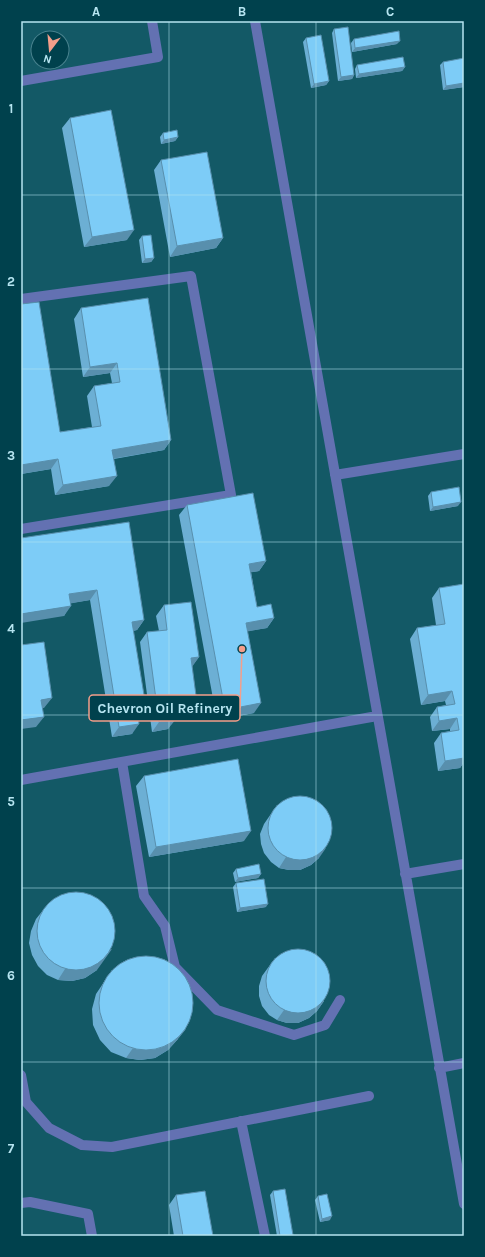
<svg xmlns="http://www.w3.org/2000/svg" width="485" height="1257" font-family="Karla,sans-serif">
<rect width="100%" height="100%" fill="#0e4c58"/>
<!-- built -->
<path fill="#135966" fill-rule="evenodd" d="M21,21H464V1236H21ZM38,38H62V62H38Z"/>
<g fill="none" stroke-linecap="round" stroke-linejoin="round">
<!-- minor -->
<path stroke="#6371b2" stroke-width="10" d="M255,21L464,1204
M21,81L158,57L152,21
M21,299L191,276L231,495L21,529
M335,475L464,454
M122,762L144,896L165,926L175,967L217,1010L294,1035L325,1025L340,1000
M21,780L377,716
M405,874L464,864
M439,1068L464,1063
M21,1075L26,1102L49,1128L82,1145L112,1147L369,1096
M241,1121L265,1236
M21,1203L30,1202L88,1214L92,1236"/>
</g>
<!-- wall -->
<path fill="#6cafd4" d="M334,29L354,75L352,79L338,81L332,33Z
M306,38L329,81L326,85L311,88L303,42Z
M354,39L397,44L352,52L351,43Z
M443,62L464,87L443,90L440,65Z
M357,65L405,67L402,71L356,78L355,69Z
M70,118L127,240L84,247L62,128Z
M163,133L178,137L175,141L161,144L160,137Z
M161,160L223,238L216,248L170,257L154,170Z
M142,236L154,258L151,262L142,263L139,240Z
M21,304L60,432L92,427L87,396L94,386L112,383L110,373L83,377L74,319L81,308L171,440L164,450L114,459L109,486L55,495L51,469L21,474Z
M431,492L458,506L430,511L428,496Z
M187,505L266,561L259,571L251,572L257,607L274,618L267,628L247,631L254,713L217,720L179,515Z
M21,538L144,620L137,630L133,631L138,717L132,734L112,737L90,600L71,603L64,616Z
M464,584V762L460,768L438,771L434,743L441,733L450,731V729L432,731L430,717L437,707L446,705L445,701L421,705L410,639L417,628L436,625L432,598L439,588Z
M164,605L199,657L192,666L190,713L175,715L168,729L152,732L140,642L147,632L159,631L156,616Z
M144,776L244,841L149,857L136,786Z
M277,805L319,858L311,865L300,870H289L279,868L271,862L264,853L261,844L260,834L264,824Z
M236,869L261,874L258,878L235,882L233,873Z
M236,883L266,907L237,912L233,887Z
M44,909L97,970L85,978L72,981L58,980L47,975L38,966L32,955L29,943L31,931L36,919Z
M275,958L324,1001L317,1011L309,1018L298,1023H287L277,1020L269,1015L262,1006L259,996V986L262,976Z
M112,970L178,1039L168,1050L155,1058L140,1060L126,1058L111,1052L100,1040L93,1025L92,1009L96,994Z
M273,1191L292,1236H277L270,1195Z
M176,1195L213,1236H174L169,1205Z
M318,1196L330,1220L320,1222L315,1200Z"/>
<!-- shaded-wall -->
<path fill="#588fad" d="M400,41L397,44L352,52L355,48Z
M405,67L402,71L356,78L359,74Z
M354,75L352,79L338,81L341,77Z
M329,81L326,85L311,88L314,84Z
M464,83V87L443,90L446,86Z
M178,137L175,141L161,144L164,140Z
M134,230L127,240L84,247L92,237Z
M223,238L216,248L170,257L177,246Z
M154,258L151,262L142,263L145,259Z
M117,363L110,373L83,377L90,367Z
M171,440L164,450L105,460L112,450Z
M58,459L51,469L21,474V465Z
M117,476L109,486L55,495L63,485Z
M461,502L458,506L430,511L433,507Z
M266,561L259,571L242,574L249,564Z
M97,590L90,600L62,605L69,594Z
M71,606L64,616L21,623V614Z
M274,618L267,628L239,633L246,623Z
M144,620L137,630L125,632L132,622Z
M199,657L192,667L191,658Z
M452,691L445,701L421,705L428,695Z
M52,698L44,708L34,710L41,700Z
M197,703L190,713L167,716L174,706Z
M261,703L254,713L217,720L225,710Z
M146,707L138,717L130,718L137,708Z
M44,717L36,727L21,729V720Z
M457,718L450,729L432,731L439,721Z
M176,719L168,729L152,732L159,722Z
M139,724L132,734L112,737L119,727Z
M464,758V762L460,768L438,771L445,761Z
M251,831L244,841L149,857L156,847Z
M326,848L319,858L311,865L300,870H289L279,868L286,857Z
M261,874L258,878L235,882L238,878Z
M268,904L266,907L237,912L240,908Z
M112,949L97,970L85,978L72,981L58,980L65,969Z
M324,1001L317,1011L309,1018L298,1023H287L277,1020L284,1010Z
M186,1029L178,1039L168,1050L155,1058L140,1060L126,1058L133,1048Z
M332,1216L330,1220L320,1222L322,1219Z"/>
<!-- building -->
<path fill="#7dccf7" stroke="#588fad" d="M348,27L354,75L341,77L334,29Z
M399,31L400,41L355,48L354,39Z
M321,35L329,81L314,84L306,38Z
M403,57L405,67L359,74L357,65Z
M464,58V83L446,86L443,62Z
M111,110L134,230L92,237L70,118Z
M177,130L178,137L164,140L163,133Z
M207,152L223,238L177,246L161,160Z
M151,235L154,258L145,259L142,236Z
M148,298L171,440L112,450L117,476L63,485L58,459L21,465V304L39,302L60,432L101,426L94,386L120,382L117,363L90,367L81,308Z
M459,487L461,502L433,507L431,492Z
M253,493L266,561L249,564L257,607L271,604L274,618L246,623L261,703L225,710L187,505Z
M129,522L144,620L132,622L146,707L137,708L139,724L119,727L97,590L69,594L71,606L21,614V538Z
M464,584V758L445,761L441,733L459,730L457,718L439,721L437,707L455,704L452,691L428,695L417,628L445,624L439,588Z
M191,602L199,657L191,658L197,703L174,706L176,719L159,722L147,632L167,630L164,605Z
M44,642L52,698L41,700L44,717L21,720V645Z
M238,759L251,831L156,847L144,776Z
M268 828a32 32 0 1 1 64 0a32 32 0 1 1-64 0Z
M259,864L261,874L238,878L236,869Z
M264,879L268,904L240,908L236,883Z
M37 931a39 39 0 1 1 78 0a39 39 0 1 1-78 0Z
M266 981a32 32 0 1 1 64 0a32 32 0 1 1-64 0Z
M99 1003a47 47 0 1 1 94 0a47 47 0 1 1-94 0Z
M285,1189L293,1235L280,1236L273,1191Z
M205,1191L213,1236H183L176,1195Z
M327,1194L332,1216L322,1219L318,1196Z"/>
<!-- grid -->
<path fill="none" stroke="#b6e5f1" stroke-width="1" stroke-opacity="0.55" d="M169,21V1236M316,21V1236M21,195H464M21,369H464M21,542H464M21,715H464M21,888H464M21,1062H464"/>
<!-- callouts -->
<path fill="none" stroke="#f49e8a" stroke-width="1.5" d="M242 649L240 708"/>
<circle fill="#f49e8a" stroke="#00414d" stroke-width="1.5" cx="242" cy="649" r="4"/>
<rect fill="#00414d" stroke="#f49e8a" stroke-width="1.5" x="89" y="695" width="151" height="26" rx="4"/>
<g font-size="14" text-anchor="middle" font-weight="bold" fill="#b6e5f1">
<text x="165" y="713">Chevron Oil Refinery</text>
</g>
<!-- border -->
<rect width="485" height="1257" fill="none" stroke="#00414d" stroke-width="44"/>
<!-- north arrow -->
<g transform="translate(50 50) rotate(196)"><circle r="19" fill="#00414d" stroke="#49838f"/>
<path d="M0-3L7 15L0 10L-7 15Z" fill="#f49e8a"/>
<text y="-6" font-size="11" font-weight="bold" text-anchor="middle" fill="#b6e5f1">N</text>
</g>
<rect x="22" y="22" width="441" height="1213" fill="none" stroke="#b6e5f1" stroke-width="1.5"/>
<g font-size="13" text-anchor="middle" font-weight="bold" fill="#b6e5f1">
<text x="96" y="16">A</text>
<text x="242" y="16">B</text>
<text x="390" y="16">C</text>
<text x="11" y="113">1</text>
<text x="11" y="286">2</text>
<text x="11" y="460">3</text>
<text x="11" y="633">4</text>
<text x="11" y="806">5</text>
<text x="11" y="980">6</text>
<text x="11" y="1153">7</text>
</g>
</svg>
